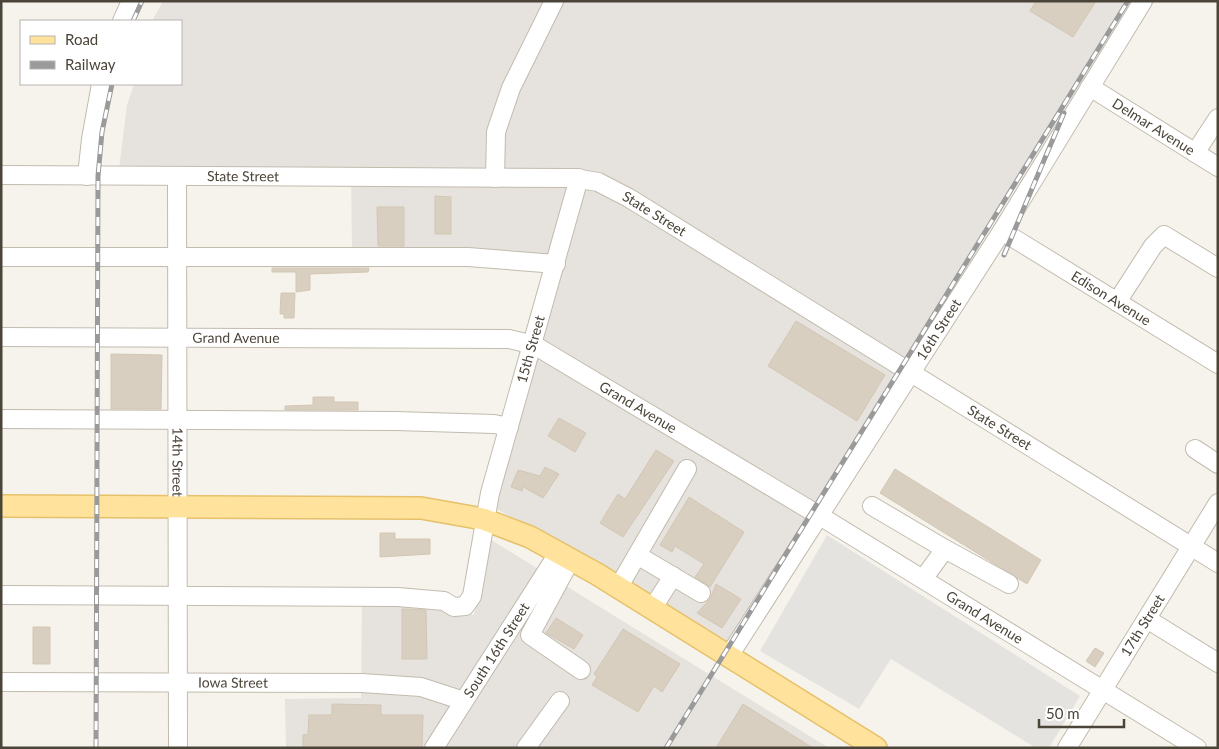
<svg xmlns="http://www.w3.org/2000/svg" width="1219" height="749" font-family="Lato,sans-serif">
<rect width="100%" height="100%" fill="#f6f3ec"/>
<!-- industrial -->
<path fill="#e6e2dd" d="M163,1H1130L733,644L493,507L565,256L352,253L351,167L119,169L127,105L134,84H181V21H152Z
M488,538L829,748H286L285,699L361,698L362,602H430L474,615Z"/>
<!-- parking -->
<path fill="#e5e3e0" d="M827,535L1080,696L1049,748H1036L891,659L859,709L760,651Z"/>
<!-- building -->
<path fill="#d8cfc1" stroke="#d3c7b4" d="M1036,1H1096L1073,37L1030,11Z
M435,196L451,197V234H435Z
M377,207H404V246H378Z
M272,268H369L368,272L310,274V290L296,292V272H272Z
M281,293H295L294,318H284V314H280Z
M796,321L885,375L857,421L768,366Z
M111,354L162,355L161,409H111Z
M313,397H334V402H358V410H285V406L313,405Z
M559,418L586,433L575,452L548,436Z
M656,450L674,461L623,537L600,523L618,494L625,499Z
M545,467L559,474L543,498L523,487L522,491L511,487L518,470L540,476Z
M895,469L1041,560L1027,584L880,493Z
M689,497L744,532L710,587L695,577L704,564L675,546L672,552L660,545Z
M380,533H395V539H430V554L380,557Z
M716,584L741,599L722,628L697,613L710,599Z
M402,609L426,610L427,659H402Z
M556,618L583,635L574,649L546,633Z
M33,627H50V664H33Z
M623,629L680,664L662,692L654,686L638,712L592,685L597,677L594,674Z
M1095,648L1104,653L1095,667L1086,661Z
M332,704L381,705V715H423L422,748H303V735L308,734L309,715H332Z
M743,704L813,748H716Z"/>
<g fill="none" stroke-linecap="round" stroke-linejoin="round">
<defs>
<g id="minor">
<path d="M122,21L131,1"/>
<path id="s1" d="M1090,87L1218,167"/>
<path d="M1195,153L1218,118"/>
<path id="s2" d="M1,175L574,178L598,182L629,198L1218,563"/>
<path d="M87,176L91,139L101,84"/>
<path id="s3" d="M177,176L178,748"/>
<path d="M495,178L496,132L511,88L554,1"/>
<path id="s4" d="M1002,231L1218,364"/>
<path d="M1,257H468L556,264"/>
<path d="M1117,302L1153,246L1164,235L1218,268"/>
<path id="s5" d="M1,337L509,339L534,345L820,516L1197,748"/>
<path d="M1,419L396,421L494,424L509,427"/>
<path d="M1195,449L1218,464"/>
<path d="M872,506L945,549"/>
<path d="M637,555L701,593"/>
<path d="M571,559L530,635L581,670"/>
<path d="M923,579L945,549L1009,584"/>
<path d="M618,588L687,469"/>
<path id="s6" d="M1,595L398,597L444,601L454,607L465,606L472,596L490,493L579,178"/>
<path d="M652,609L673,576"/>
<path d="M1147,619L1218,663"/>
<path id="s7" d="M729,656L1002,231L1143,1"/>
<path id="s8" d="M1,682L362,683L421,687L464,701"/>
<path id="s9" d="M434,748L559,552"/>
<path d="M526,748L560,701"/>
<path id="s10" d="M1067,748L1218,503"/>
</g>
<path id="major" d="M1,506L421,508L483,519L530,537L597,574L876,748"/>
</defs>
<!-- minor casing -->
<use href="#minor" stroke="#c2bbae" stroke-width="20"/>
<!-- major casing -->
<use href="#major" stroke="#e6c16a" stroke-width="24"/>
<!-- minor -->
<use href="#minor" stroke="#fff" stroke-width="18"/>
<!-- major -->
<use href="#major" stroke="#ffe39c" stroke-width="21"/>
<defs>
<path id="rail" d="M133,21L142,1
M1004,255L1064,113
M96,748L98,176L102,132L112,84
M666,748L1128,1"/>
</defs>
<!-- rail casing -->
<use href="#rail" stroke="#9a9a9a" stroke-width="5"/>
<!-- rail -->
<use href="#rail" stroke="#fff" stroke-width="3" stroke-dasharray="9" stroke-linecap="butt"/>
</g>
<g text-anchor="middle" stroke-width="4" stroke-linejoin="round" paint-order="stroke">
<!-- street labels -->
<g font-size="14" fill="#4b4439" stroke="#fff">
<text dy="5" stroke="none"><textPath href="#s1" startOffset="75">Delmar Avenue</textPath></text>
<text dy="5" stroke="none"><textPath href="#s2" startOffset="242">State Street</textPath></text>
<text dy="5" stroke="none"><textPath href="#s2" startOffset="662">State Street</textPath></text>
<text dy="5" stroke="none"><textPath href="#s4" startOffset="128">Edison Avenue</textPath></text>
<text dy="5" stroke="none"><textPath href="#s7" startOffset="388">16th Street</textPath></text>
<text dy="5" stroke="none"><textPath href="#s5" startOffset="235">Grand Avenue</textPath></text>
<text dy="5" stroke="none"><textPath href="#s6" startOffset="732">15th Street</textPath></text>
<text dy="5" stroke="none"><textPath href="#s5" startOffset="655">Grand Avenue</textPath></text>
<text dy="5" stroke="none"><textPath href="#s2" startOffset="1068">State Street</textPath></text>
<text dy="5" stroke="none"><textPath href="#s3" startOffset="286">14th Street</textPath></text>
<text dy="5" stroke="none"><textPath href="#s5" startOffset="1060">Grand Avenue</textPath></text>
<text dy="5" stroke="none"><textPath href="#s10" startOffset="144">17th Street</textPath></text>
<text dy="5" stroke="none"><textPath href="#s9" startOffset="116">South 16th Street</textPath></text>
<text dy="5" stroke="none"><textPath href="#s8" startOffset="232">Iowa Street</textPath></text>
</g>
</g>
<!-- border -->
<rect width="1219" height="749" fill="none" stroke="#4b4439" stroke-width="5"/>
<!-- legend -->
<rect x="20" y="20" width="162" height="65" fill="#ffffff" stroke="#b7b4b0"/>
<rect x="30" y="36" width="25" height="8" fill="#ffe39c" stroke="#b7b4b0"/>
<text x="65" y="45" font-size="15" fill="#4b4439">Road</text>
<rect x="30" y="61" width="25" height="8" fill="#9a9a9a" stroke="#b7b4b0"/>
<text x="65" y="70" font-size="15" fill="#4b4439">Railway</text>
<!-- scale -->
<path d="M1039 719v8h85v-8" fill="none" stroke="#4b4439" stroke-width="2.5"/>
<text x="1046" y="719" font-size="15" fill="#4b4439" stroke="#ffffff" stroke-width="4" paint-order="stroke">50 m</text>
</svg>
